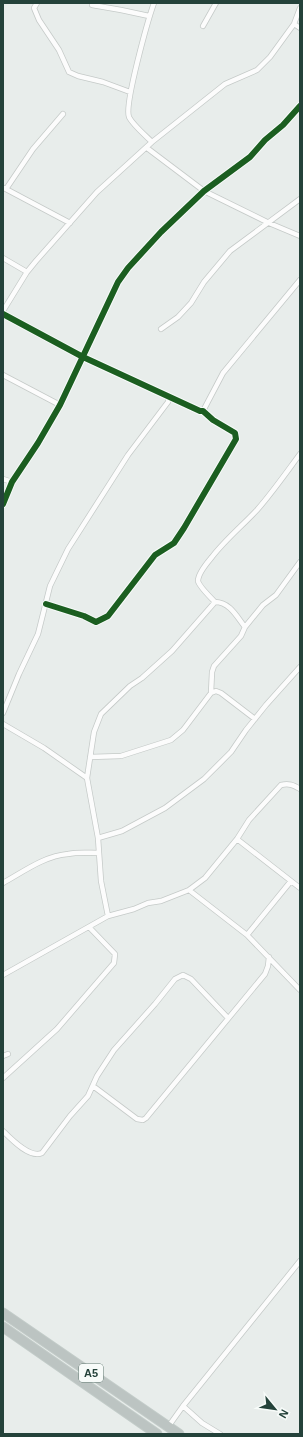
<svg xmlns="http://www.w3.org/2000/svg" width="303" height="1437" font-family="Helvetica,sans-serif">
<rect width="100%" height="100%" fill="#e8edeb"/>
<g fill="none" stroke-linecap="round" stroke-linejoin="round">
<defs>
<path id="street" d="M37,3L34,8L39,20L59,50L69,72L78,76L103,82L130,92
M92,5L121,10L149,16
M294,24L300,28
M203,26L216,3
M152,142C146,136 133,125 129,117C124,105 148,20 154,3
M147,148L204,191L269,223L300,236
M4,188L70,223
M6,189L33,149L63,114
M3,258L27,272
M3,311L27,272L36,261L97,192L152,142L225,84L257,70L270,57L294,24L300,8
M3,314L83,357L200,411H203L213,420L235,433L236,439L184,528L174,543L155,555L108,616L96,622L84,616L46,604
M161,329L178,317L191,303L204,282L230,251L300,199
M3,375L60,405
M203,411L223,373L300,280
M3,479L12,482
M3,504L12,482L38,443L60,405L118,282L128,268L161,232L204,191L250,157L265,140L283,125L300,106
M215,602C211,598 199,586 198,581C198,573 207,563 212,557C225,540 242,526 257,510C272,493 286,473 300,454
M211,693L212,672L214,666L241,636L245,627
M3,713L19,674L38,634L50,586L68,549L128,455L168,402L169,398
M3,724L44,748L87,778
M90,757L121,756L171,740L183,730L211,693L216,691L221,693L255,719
M98,838L122,831L165,808L204,779L231,752L246,730L266,705L300,667
M237,839L300,888
M3,883C23,872 44,856 68,854C78,852 88,853 99,853
M189,890L247,935L300,990
M108,916L101,881L98,838L87,778L94,732L101,714L130,686L142,678L172,651L215,602C230,602 237,617 245,627L263,605L276,595L300,562
M247,935L291,881
M3,975L108,916L134,909L148,903L161,901L189,890L205,878L237,839L249,820L281,785C289,783 293,785 300,789
M3,1056L8,1054
M3,1078L57,1029L114,963L115,954L89,927
M93,1086L137,1119L143,1120L146,1118L265,974L268,966L269,957
M3,1131C11,1139 30,1159 42,1153L70,1116L88,1096L97,1076L114,1050L155,1004L175,979L183,975L191,979L228,1018
M183,1406L202,1423L220,1434
M168,1427L183,1406L300,1261"/>
<path id="highway" d="M3,1313L179,1434
M3,1327L157,1434"/>
</defs>
<!-- street casing -->
<use href="#street" stroke="#c5cac8" stroke-width="6"/>
<!-- highway casing -->
<use href="#highway" stroke="#c3ccc9" stroke-width="11"/>
<!-- street -->
<use href="#street" stroke="#fcfcfc" stroke-width="4.5"/>
<!-- highway -->
<use href="#highway" stroke="#bcc4c2" stroke-width="9"/>
<defs>
<path id="cycleway" d="M3,314L83,357L200,411H203L213,420L235,433L236,439L184,528L174,543L155,555L108,616L96,622L84,616L46,604
M3,504L12,482L38,443L60,405L118,282L128,268L161,232L204,191L250,157L265,140L283,125L300,106"/>
</defs>
<!-- cycleway casing -->
<use href="#cycleway" stroke="#f7fbf9" stroke-width="8"/>
<!-- cycleway -->
<use href="#cycleway" stroke="#1b5e20" stroke-width="6"/>
</g>
<g text-anchor="middle" stroke-width="3" stroke-linejoin="round" paint-order="stroke">
<!-- shield labels -->
<rect fill="#f7fbf9" stroke="#637a73" stroke-width="1" x="79" y="1364" width="24" height="18" rx="3"/>
<g font-size="11" font-weight="bold" fill="#24423a">
<text x="91" y="1377">A5</text>
</g>
</g>
<!-- border -->
<rect width="303" height="1437" fill="none" stroke="#24423a" stroke-width="8"/>
<!-- north arrow -->
<g transform="translate(275 1409) rotate(119)" stroke="#f7fbf9" stroke-width="3" paint-order="stroke">
<path d="M0-3L7 15L0 10L-7 15Z" fill="#24423a"/>
<text y="-6" font-size="11" font-weight="bold" text-anchor="middle" fill="#24423a">N</text>
</g>
</svg>
